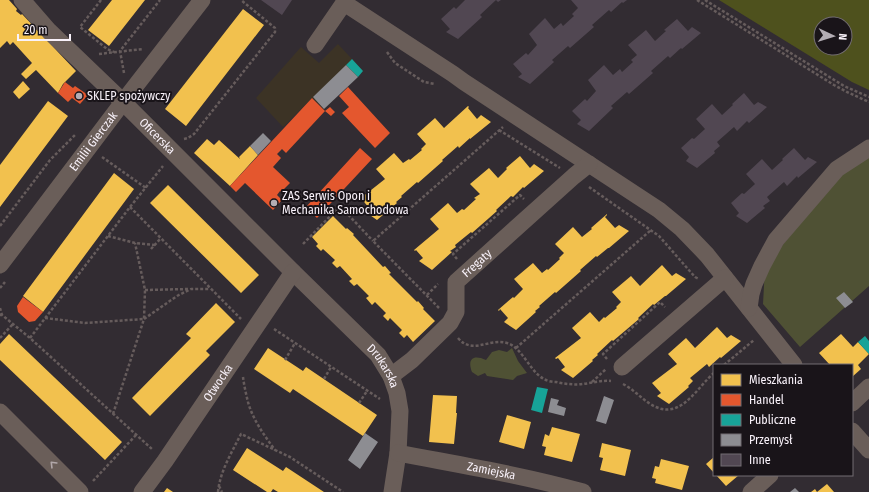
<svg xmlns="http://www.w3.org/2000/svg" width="869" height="492" font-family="'Fira Sans Condensed',sans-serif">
<rect width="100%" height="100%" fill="#322c32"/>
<!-- industrial -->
<path fill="#3c3325" d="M338,44L363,71L324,109L312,98L283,127L256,98L301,47L319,63Z"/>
<!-- green -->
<path fill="#4f5134" d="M869,153V286L800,347L763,304L765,267L841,172Z
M512,348L518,361L527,373L517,376L513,380L487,376L485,373L478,376L472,372C467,359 473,354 486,360L492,352L499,350L507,352Z"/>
<!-- forest -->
<path fill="#4e511d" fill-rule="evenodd" d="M719,0H869V90L852,82ZM821,24H845V48H821Z"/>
<!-- homes -->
<path fill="#f2c14e" d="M0,0H9L17,9L16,11L21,15L22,14L76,71L63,84L58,93L36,70L26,79L21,74L32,63L13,42L10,45L7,41L0,48Z
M112,0H145L109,46L88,30Z
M243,9L264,25L186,126L165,109Z
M23,81L30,89L19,99L13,92Z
M48,101L68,116L0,207V165Z
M468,106L469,107L468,108L477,119L481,115L491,122L470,139V138L459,148L458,146L442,160L443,161L418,183L417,182L401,196L402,197L396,202L397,203L377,220L364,211L369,208L361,198L385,179L376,169L394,153L403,163L409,159L410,160L422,150L421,149L426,144L417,134L435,118L444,128Z
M207,139L214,145L219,140L240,159L239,157L250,146L258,155L230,186L194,153Z
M520,156L530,168L534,164L544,171L524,188L523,187L513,197L511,196L496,210L497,211L472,233L471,232L455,245L456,247L450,251L452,252L432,270L419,261L423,258L416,250L415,251L414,250L439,229L430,219L448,203L457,213L462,209L464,210L476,199L474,198L480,194L470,184L489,168L498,178L507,169L506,168Z
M114,173L134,189L43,312L23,296Z
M168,185L259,275L241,293L150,203Z
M607,214V215L605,217L615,228L619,225L629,231L609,248H608L597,257L596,256L580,270L581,271L556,293L555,292L539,306L540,307L535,311L536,312L516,330L504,322L508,318L500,309L499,311L498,310L513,297L514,298L523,289L514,279L533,263L542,273L547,269L548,270L560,259L559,258L564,253L555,244L573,227L582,237L592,229L591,228Z
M333,216L346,229L347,228L354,234L353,235L383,267L385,266L391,273L389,274L417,302L418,301L424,308L423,309L435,321L413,342L407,335L404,338L399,333L402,330L390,318L388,321L383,316L386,313L375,302L372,305L366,298L369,296L357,284L354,286L349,281L352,279L340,266L337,268L332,263L335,260L323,249L321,251L316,246L318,244L312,237Z
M662,265L672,276L676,273L686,279L666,296H665L654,305L653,304L638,318L639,319L613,341L612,340L597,354L598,355L592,360L593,361L573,378L561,370L565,367L558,358L556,359L555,358L581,338L572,328L590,312L599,322L604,317L605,318L617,308L616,307L621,302L612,292L631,276L640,286Z
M216,303L235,322L206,351L210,355L150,416L132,398L191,338L186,334Z
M717,327L727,338L731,335L741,341L721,358L720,357L709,367L707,364L690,378L693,381L688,386L689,387L669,404L657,396L661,393L652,383L677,364L668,354L686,338L695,348Z
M9,334L122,442L105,460L0,360V344Z
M841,334L853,347L858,342L869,354L858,365L861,369L852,377V365H830L819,353Z
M268,348L303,371L306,367L377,415L363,436L293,389L290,393L254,369Z
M433,395L457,396L456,413H457L454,444L429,442Z
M507,415L531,422L524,449L499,442Z
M552,427L580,434L572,462L544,455L546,447L542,446L545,434L549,436Z
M602,443L631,450L625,476L600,470L603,458L599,457Z
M247,448L283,471L286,467L324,492H278L273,489L271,492H267L233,470Z
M714,457V473L706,464Z
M661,459L689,466L682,490L655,483L656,479L652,478L655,466L659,467Z
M716,475H739L726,486Z
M827,484L834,492H811L815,489L817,492Z
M167,488L173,492H164Z"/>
<!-- shops -->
<path fill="#e4572e" d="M65,82L73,88L75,86L88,95L80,104L72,98L68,102L58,93Z
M348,87L390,133L375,148L342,113L349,107L339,96Z
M312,98L325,111L286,153L282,149L277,154L281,158L273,167L290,183L281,192L280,191L277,195L282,200L273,210L245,183L236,192L230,186Z
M330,107L335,112L331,116L325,111Z
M360,148L372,159L317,218L306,207Z
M23,297L43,312L35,321L29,322L18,312L17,306Z"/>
<!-- public -->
<path fill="#17a398" d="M352,59L363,71L358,77L346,65Z
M865,336L869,341V354L858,342Z
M537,387L548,389L542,413L531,410Z"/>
<!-- industry -->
<path fill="#8d8d92" d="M346,65L358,77L324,109L313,97Z
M263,133L271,141L258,155L250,146Z
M844,292L853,302L845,308L836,298Z
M604,396L614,400L606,424L596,421Z
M551,398L559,400L557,405L566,408L564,416L548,412Z
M365,433L378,442L360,469L348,460Z
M795,488L799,492H790Z"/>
<!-- building -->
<path fill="#514752" d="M261,0H292L282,15Z
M465,0H501L498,2L496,0L480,15L482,17L458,39L446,32L450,29L441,19L454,7L456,9Z
M571,0H627L623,3L622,2L611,12L609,10L592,25L594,27L570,48L568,46L552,60L554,62L530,84L518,77L522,74L513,64L526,53L528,55L537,45L529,34L545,18L554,29L561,23L563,26L574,16L572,14L578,8Z
M677,19L688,31L692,27L701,33L682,49L681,48L670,58L668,56L651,71L653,73L629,94L627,92L611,106L613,108L589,131L577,124L581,120L572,111L585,99L587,101L596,91L588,80L604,65L613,75L620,69L622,72L633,62L631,60L637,55L628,45L646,30L655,41L666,31L664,30Z
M744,93L754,105L758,102L767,107L749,123L747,121L737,131L734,127L717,142L720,146L714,151L715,153L697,168L686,161L689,157L681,148L692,138L694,139L705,129L696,119L712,104L722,115L733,105L732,104Z
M794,148L805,160L808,157L817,162L798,178L797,176L787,186L784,182L767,197L770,201L763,206L765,208L747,223L736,216L739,213L731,203L742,193L744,194L755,184L746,174L762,159L772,170L783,160L782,159Z"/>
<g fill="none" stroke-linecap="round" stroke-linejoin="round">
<!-- path -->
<path stroke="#665c5c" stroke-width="2.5" stroke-dasharray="3 2" stroke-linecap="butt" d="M101,0L80,27L107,49L114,52
M697,0L834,85L847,92L869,102
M705,0L844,86L869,97
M387,52L395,63L424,82L435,84
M99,54L143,49
M124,73L120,51L160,0
M499,130L560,168
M184,139L188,138L194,134L275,32V28L241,0
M102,157L146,188
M589,187L659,236L695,277L699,279
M130,207L241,319
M0,226L50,160L75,135
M108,236L135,243L155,245
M303,244L340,206L373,241
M151,249L161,238
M457,259L453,254L520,195L524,199
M0,288L5,282
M145,290L189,289
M427,295L438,284
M0,308L2,315
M439,308L373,241L503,127
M0,315H2L30,338L153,450
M45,318L85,323L144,319L145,290L135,243
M274,329L380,399
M0,338L13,324
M30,338L130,207L163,166
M458,338C472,355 489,338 507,343C522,347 530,372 544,379C547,381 552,382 556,382C565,384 574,385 583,384C592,383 601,380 611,381
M516,348L651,230
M607,359L603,354L660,302L665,307
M285,360L295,343
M724,365L754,340
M243,377C244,385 246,394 248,402C253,420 264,435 275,450
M324,379L331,367
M592,382L606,369
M623,384C635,390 644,402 656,407C682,419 698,386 714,373
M359,403L367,391
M113,414L144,319L177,296L191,289H210
M93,481L136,435
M219,486L222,492
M218,492C220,471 232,452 241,434L290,457L343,492"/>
<!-- minor -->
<g stroke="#6a5e59" stroke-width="17">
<path id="s1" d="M22,0L49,31L123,102L293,272L378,355L391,376L397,393L400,411L398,453L392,492"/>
<path d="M344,3L453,74L464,82L659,210L682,229L707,255L794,365"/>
<path d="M315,45L346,0"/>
<path id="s2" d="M0,265L123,102L202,0"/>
<path d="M749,308L751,294L754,284L762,266L776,240L837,169L869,148"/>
<path d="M622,367L725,278"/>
<path id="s3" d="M391,376L412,360L450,323L456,312V282L574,176L589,164"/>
<path d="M852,403L869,387"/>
<path d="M0,412L80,492"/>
<path d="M852,431L869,450"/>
<path id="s4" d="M398,453C460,465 522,475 583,492"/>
<path id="s5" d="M142,492L165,461L293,272"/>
<path d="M751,492L770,475"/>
</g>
</g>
<!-- one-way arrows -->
<defs><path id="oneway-chevron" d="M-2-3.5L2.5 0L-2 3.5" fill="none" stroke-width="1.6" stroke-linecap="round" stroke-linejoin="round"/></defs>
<use stroke="#b2a8aa" href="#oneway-chevron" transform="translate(53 464) rotate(-135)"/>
<!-- markers -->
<g fill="#b3adb4" stroke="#191419" stroke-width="1.5">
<circle cx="79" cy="96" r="4"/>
<circle cx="274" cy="203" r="4"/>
</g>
<g text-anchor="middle" stroke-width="4" stroke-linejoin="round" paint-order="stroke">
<!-- poi labels -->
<g font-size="12" fill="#f9f2fa" stroke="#191419" text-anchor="start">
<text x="87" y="100">SKLEP spożywczy</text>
<text x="282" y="200">ZAS Serwis Opon i<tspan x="282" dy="14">Mechanika Samochodowa</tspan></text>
</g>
<!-- street labels -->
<g font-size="12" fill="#f9f2fa" stroke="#191419">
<text dy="4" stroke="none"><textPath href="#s1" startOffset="192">Oficerska</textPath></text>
<text dy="4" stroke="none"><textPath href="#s2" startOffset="155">Emilii Gierczak</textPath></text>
<text dy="4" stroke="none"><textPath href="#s3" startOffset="150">Fregaty</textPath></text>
<text dy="4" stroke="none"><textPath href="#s1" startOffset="515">Drukarska</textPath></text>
<text dy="4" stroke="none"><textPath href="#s5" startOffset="133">Otwocka</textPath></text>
<text dy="4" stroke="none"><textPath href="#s4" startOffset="95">Zamiejska</textPath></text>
</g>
</g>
<!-- legend -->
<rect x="713" y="364" width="140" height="112" fill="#191419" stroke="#736d73"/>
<rect x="721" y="374" width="20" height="12" fill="#f2c14e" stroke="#736d73"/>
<text x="749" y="384" font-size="12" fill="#f9f2fa">Mieszkania</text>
<rect x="721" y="394" width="20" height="12" fill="#e4572e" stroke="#736d73"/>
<text x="749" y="404" font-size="12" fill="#f9f2fa">Handel</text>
<rect x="721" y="414" width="20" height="12" fill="#17a398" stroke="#736d73"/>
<text x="749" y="424" font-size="12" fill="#f9f2fa">Publiczne</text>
<rect x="721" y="434" width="20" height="12" fill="#8d8d92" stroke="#736d73"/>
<text x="749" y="444" font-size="12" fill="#f9f2fa">Przemysł</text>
<rect x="721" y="454" width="20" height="12" fill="#514752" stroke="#736d73"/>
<text x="749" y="464" font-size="12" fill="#f9f2fa">Inne</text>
<!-- north arrow -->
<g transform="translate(833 36) rotate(94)"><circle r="19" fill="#191419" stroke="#736d73"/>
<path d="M0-3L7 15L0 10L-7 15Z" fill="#b3adb4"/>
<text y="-6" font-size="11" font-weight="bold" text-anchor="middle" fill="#f9f2fa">N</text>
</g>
<!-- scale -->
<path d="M18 34v6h52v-6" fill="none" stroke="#f9f2fa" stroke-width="2"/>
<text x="24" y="34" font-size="12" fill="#f9f2fa" stroke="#191419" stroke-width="3" paint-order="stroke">20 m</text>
</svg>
